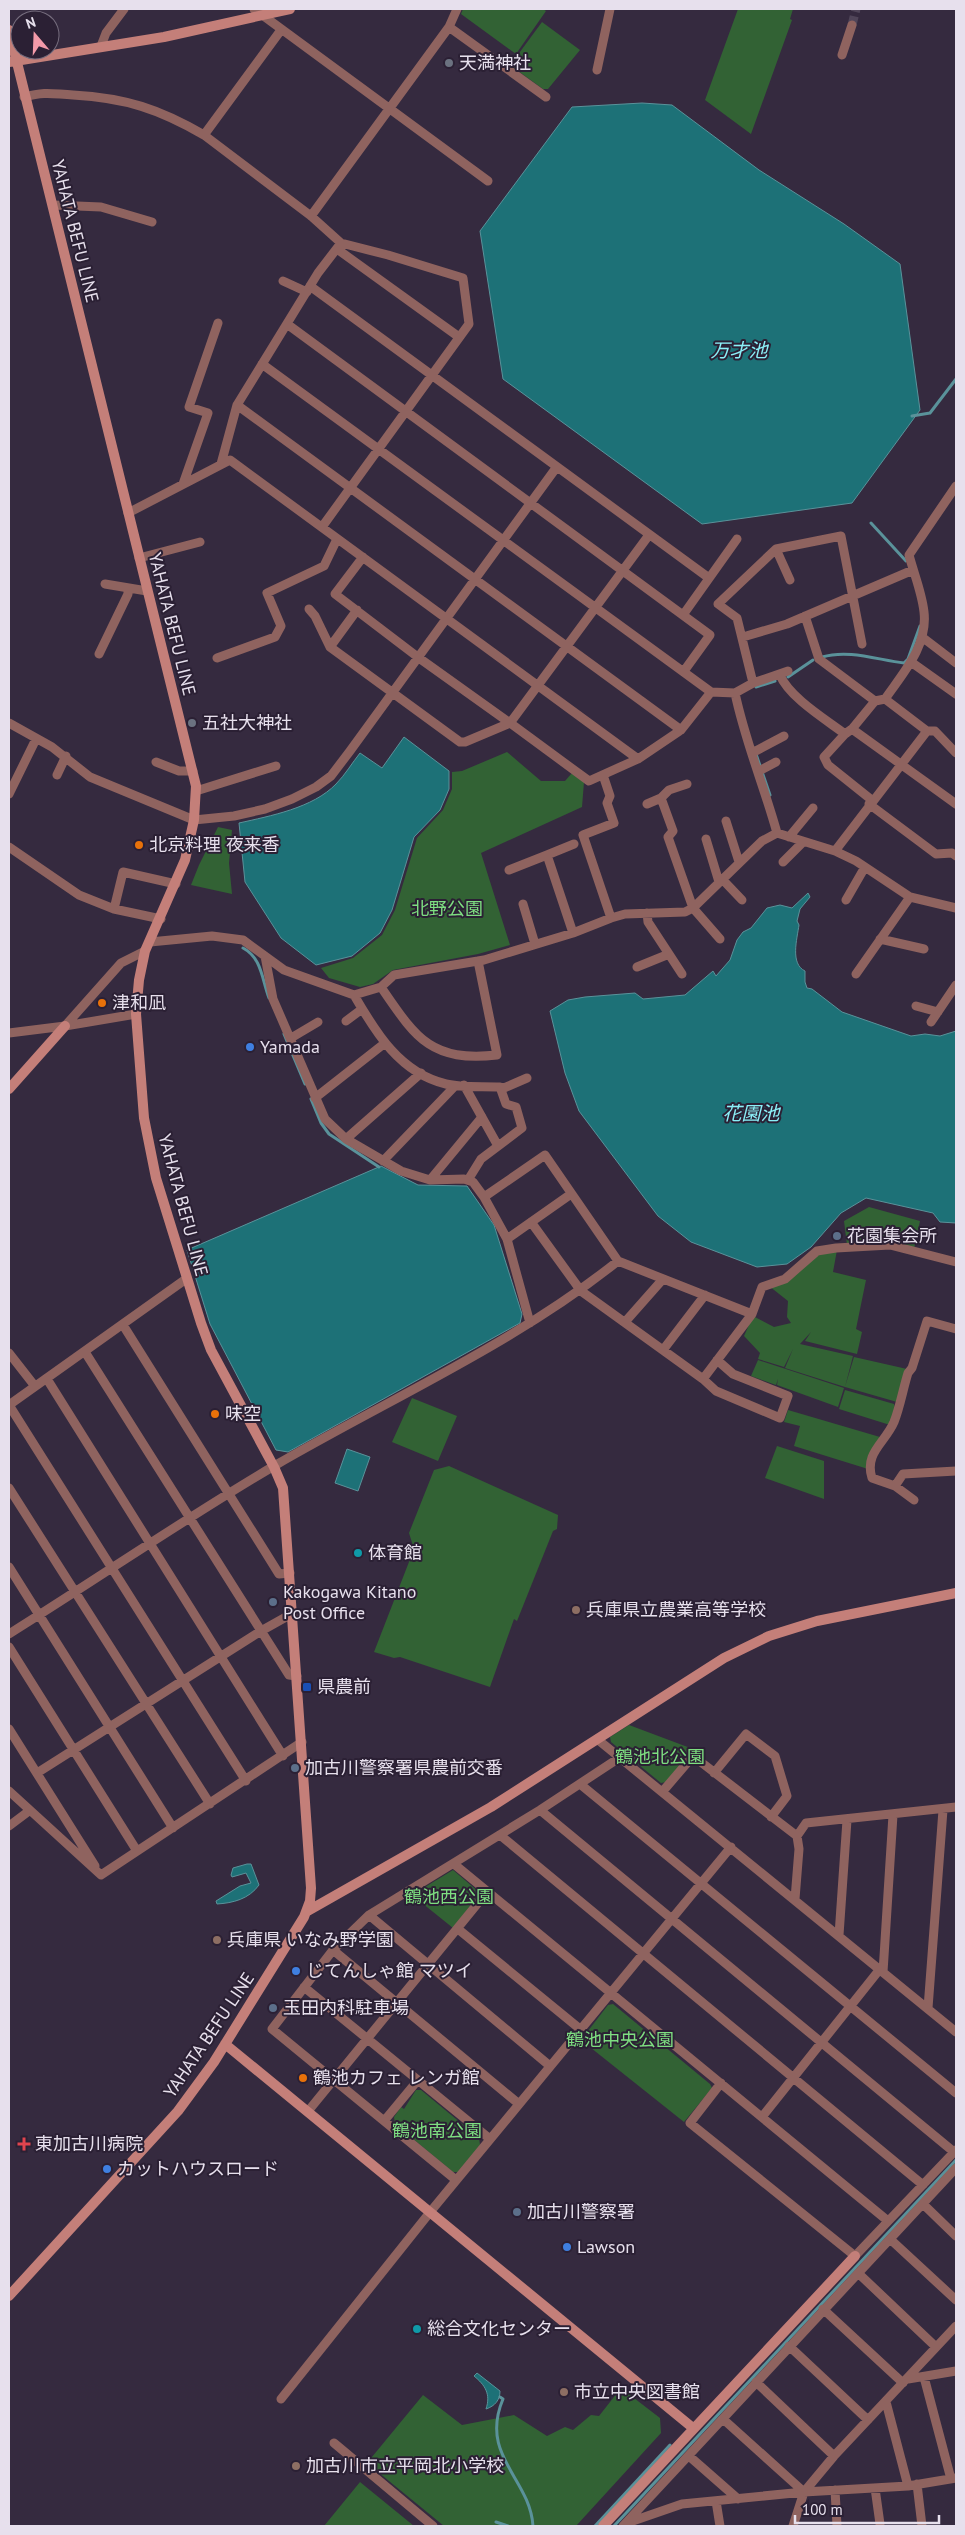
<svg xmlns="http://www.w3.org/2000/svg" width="965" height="2535" font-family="'PT Sans','Noto Sans JP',sans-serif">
<rect width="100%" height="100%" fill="#352a3f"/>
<!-- green -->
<path fill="#326234" d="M463,9H543L546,11L516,54L461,14Z
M738,9H793L790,19L792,20L751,134L705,100Z
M542,22L580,50L548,89H543L514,68V60Z
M507,752L541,781H565L572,773L584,782L582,807L481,853L510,945L478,954L393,970L373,984L360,987L329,978L321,968L353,958L382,935L395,910L417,838L443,810L452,789V772L462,771Z
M218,827L232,830L229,863L232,894L191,885L199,865Z
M869,1207L920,1221L914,1249L847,1245L844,1221Z
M837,1250L833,1272L866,1280L856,1329L862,1332L857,1354L805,1341L811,1332L800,1344L853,1356L845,1387L785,1368L793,1349L784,1367L758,1359L760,1353L744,1336L753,1316L774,1327L791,1323L787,1317L788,1301L769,1286L820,1254Z
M854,1357L907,1369L897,1402L845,1387Z
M758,1360L844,1388L838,1407L777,1385L778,1379L776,1385L751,1376Z
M845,1390L894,1404L895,1408L890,1425L839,1409Z
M412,1398L457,1416L438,1461L392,1442Z
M788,1410L880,1437L868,1469L794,1446L800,1426L784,1422Z
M777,1446L824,1461V1499L765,1478Z
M449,1466L558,1515L557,1529L553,1531L517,1621L514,1619L490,1687L400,1657L394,1658L374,1652L414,1549L409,1533L434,1470Z
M629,1725L693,1749L666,1782L661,1783L611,1742L610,1737Z
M453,1870L480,1893L453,1928L412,1895Z
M613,2004L710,2084L712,2088L684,2122L581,2040L608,2005Z
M416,2090H421L479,2138L480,2145L458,2172H453L395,2124L394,2117L401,2107L404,2109Z
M621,2388L660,2418L661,2433L576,2526H444L367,2463L423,2395L462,2425L514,2415L547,2436L565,2427L573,2430L591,2415L599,2416Z
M360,2482L414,2526H324Z"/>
<!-- water -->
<path fill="#1d7177" stroke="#5a929a" d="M642,103L672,105L759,170L844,224L900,264L920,410L852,503L702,524L503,379L480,231L572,107Z
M404,737L449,771V789L440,810L414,837L392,910L380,933L352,956L316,965L281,938L245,882L239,823C270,816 313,808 336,784C345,775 352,763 360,753L382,768Z
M808,893L810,897L800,909L797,921L799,925C797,939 790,964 805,971V982L807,988L812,989L842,1012L911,1036L925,1034L940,1036L956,1031V1223L940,1222L933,1213L866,1198L841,1213L811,1247L787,1264L757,1267L691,1242L658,1216L579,1111L565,1073L550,1011L568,1000L585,997L635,993L643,999L685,995L713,971L716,976L730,960L737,940L743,932L751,928L767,908L780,905L792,908Z
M381,1166L418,1185L467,1186L494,1225L522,1314L520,1323L288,1452L276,1450L210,1324L187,1250Z
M347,1449L370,1457L358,1491L335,1483Z
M247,1864H251L259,1885C249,1899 233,1903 217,1904L216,1901L240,1886L251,1883L246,1873L232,1877L231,1875L233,1868Z
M477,2373L500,2391C500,2400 495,2406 486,2409C491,2394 485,2385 474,2376Z"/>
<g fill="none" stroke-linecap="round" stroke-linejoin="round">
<!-- stream -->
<path stroke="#5a929a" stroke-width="3" d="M912,416L930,413L956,379
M871,523L906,561
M822,657C849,649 878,660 904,663L908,659L920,626
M788,677L813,660
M756,687L775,681
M756,754L770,795
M243,948C262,958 262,980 269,998
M284,1034L305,1084
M311,1099L321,1123L329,1134L379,1167
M500,2397L503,2399C479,2456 530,2478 533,2526
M496,2522L508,2526
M595,2526L670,2445
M614,2526L956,2160"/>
<!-- street-tunnel -->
<path stroke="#504559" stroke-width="9" stroke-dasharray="9 4.5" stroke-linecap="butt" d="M852,25L856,9"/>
<!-- street -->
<path stroke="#8f635f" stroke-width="9" d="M254,9L488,181
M449,27L546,97
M281,30L204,135L311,216L341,243L388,255L463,278L469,324L322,527
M101,46L106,33L124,9
M842,55L852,25
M597,70L610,9
M24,97C47,91 52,94 73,95C126,98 159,109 204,135
M53,205L101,207L152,222
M311,216L449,27L457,9
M337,249L459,337
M283,281L307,292
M310,286L709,578
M287,324L710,635L684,671
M262,364L711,692
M237,405L681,730
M221,464L237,405L318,273L341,243
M183,484L208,413L189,407L218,323
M128,513L230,460L638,759
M776,549L790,580
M363,557L335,594L419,658L510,723L649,535
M139,558L200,542
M105,584L147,591
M309,609L315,616L330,647L460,742H465L510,723L589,781L638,759L681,730L711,692L735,693L753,683L788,671
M683,615L737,539
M805,616L819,659L875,701
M743,637L787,624L913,570
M922,637L956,663
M330,647L357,610
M99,654L128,594V588
M217,658L275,637L281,626L267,593L324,566L337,539
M911,662L956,694
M780,675C789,697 825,719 845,734L852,729L956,804
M753,683L737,618L718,604L776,549L841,536L862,644
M735,693C745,741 764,786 777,833
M885,699L927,731H935L956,753
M9,723L52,747L90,777L194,820L234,816L265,809L292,799L316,787L331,776L350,751L556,468
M852,729L875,701L885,699C903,673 928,646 924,612C922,593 914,574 909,555L956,486
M845,734L824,757L828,765L873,801
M752,753L784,736
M156,762L179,771H193
M759,771L776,762
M57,775L66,756
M603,775L610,796L607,803L614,823L583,835L611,918
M687,784L669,790L661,798L673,831L668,837L693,908L720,939
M196,791L276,766
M9,794L36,739
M647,804L661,798
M869,804L936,854L952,853L956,856
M726,821L739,862
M789,837L813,808
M706,839L719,882
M9,847L79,895L114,909L161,919
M835,851L927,731
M783,862L803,842
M509,870L547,855
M722,879L742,900
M846,900L865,867
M523,904L535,944
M114,909L123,872L176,884
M647,913L648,922L682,974
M573,933L547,855L574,844
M880,939L924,949
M150,942L212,936L243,940L284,970L354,995L381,987L394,975L484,960L573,933L611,918L625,914L685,912L693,908L762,841L777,833L835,851L856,861L910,897L956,908
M265,956L273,999L325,1119L346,1139L401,1171L430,1180L464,1179L473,1182L484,1197L507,1239L530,1323
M637,967L669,954
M856,974L910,897
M381,987C416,1038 430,1062 497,1055L478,961
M354,995C376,1033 400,1073 446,1084C462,1088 483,1086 500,1087L506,1104L516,1107L522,1128L481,1159L468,1180
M916,1006L938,1012
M346,1021L362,1009
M931,1022L956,985
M65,1026L121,963L145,951
M9,1033L65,1026L136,1014
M291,1038L318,1022
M464,1085L498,1146
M500,1087L504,1088L527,1078
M315,1098L385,1043
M346,1139L421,1073
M383,1161L455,1086
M430,1180L482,1117
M484,1197L545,1155L618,1261L752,1314
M531,1222L581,1291L703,1379L752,1314L762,1287L785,1279L817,1251L836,1248L890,1245L956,1262
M507,1239L571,1194
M625,1322L663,1279
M123,1325L279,1574L290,1573
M663,1350L705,1295
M85,1352L289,1675L297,1676
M9,1353L34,1385
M47,1379L283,1756
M703,1379L716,1391L780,1418L788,1396L733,1374L717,1360
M9,1405L246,1781
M9,1405L186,1279
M895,1486L903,1474L956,1471
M9,1488L210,1804
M914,1500L895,1486L872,1478C864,1453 885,1443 894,1422C900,1407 903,1389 908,1373L912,1368L927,1321L956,1329
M9,1567L173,1828
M9,1634C97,1579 184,1519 274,1466C389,1399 514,1344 618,1261
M9,1647L137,1851
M9,1729L95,1866
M597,1739L956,2032
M37,1773L261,1631L286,1617L293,1616
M714,1773L746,1734L775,1756L787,1796L771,1817
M580,1784L956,2093
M9,1791L101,1875L302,1742
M663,1791L693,1756L797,1836L799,1849L795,1899
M540,1810L954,2152
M9,1826L29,1811
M500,1835L923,2185
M797,1836L806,1823L956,1807
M454,1864L888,2221
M369,1915L550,2066
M458,1929L580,2029
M839,1935L847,1820
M333,1950L519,2104
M883,1972L893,1815
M304,1987L490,2139
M928,2008L943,1810
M721,2083L690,2123L855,2256L956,2150
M309,2110L487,1892
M762,2117L880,1969
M384,2121L418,2080
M456,2180L272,2029L333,1950L369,1915L540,1810L619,1758
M923,2204L956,2236
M890,2239L956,2300
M858,2273L936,2347
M823,2309L903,2383
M789,2346L868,2420
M924,2377L951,2479
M908,2379L956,2371
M756,2382L834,2456
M281,2399L431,2211L731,1847
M886,2402L908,2486
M723,2419L804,2492
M334,2443L433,2526
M689,2456L738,2499
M917,2484L922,2526
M875,2488L880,2524
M835,2490L837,2526
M716,2501L720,2526
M627,2523L682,2504L804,2492L908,2486L956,2478
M623,2526L956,2168
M793,2526L804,2492L834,2456L956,2326"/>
<!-- secondary -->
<path stroke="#c47f79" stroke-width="10" d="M9,30L196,786L194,820L185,860L145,951L139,980L136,1014L144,1118L156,1178L201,1323L211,1350L274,1467L283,1488L311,1888L310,1901L304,1917L214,2062L178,2111L9,2296
M9,62L164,37L290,9
M9,1089L65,1026
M306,1912L491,1807L724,1658L769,1636L817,1621L956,1593
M225,2044L693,2428
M603,2526L855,2256"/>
</g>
<!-- markers -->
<g fill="#6b7280" stroke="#2b2034" stroke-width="2">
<circle cx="449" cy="63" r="5"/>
<circle cx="192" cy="723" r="5"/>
</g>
<g fill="#e8710a" stroke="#2b2034" stroke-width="2">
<circle cx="139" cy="845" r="5"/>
<circle cx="102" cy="1003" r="5"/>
<circle cx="215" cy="1414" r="5"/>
<circle cx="303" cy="2078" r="5"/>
</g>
<g fill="#3f7fe0" stroke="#2b2034" stroke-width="2">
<circle cx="250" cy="1047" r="5"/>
<circle cx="296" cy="1971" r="5"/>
<circle cx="107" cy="2169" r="5"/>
<circle cx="567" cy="2247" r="5"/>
</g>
<g fill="#5c6f8a" stroke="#2b2034" stroke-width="2">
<circle cx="837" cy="1236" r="5"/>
<circle cx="273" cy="1602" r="5"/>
<circle cx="295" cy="1768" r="5"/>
<circle cx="273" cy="2008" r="5"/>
<circle cx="517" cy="2212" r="5"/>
</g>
<g fill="#0f9aa8" stroke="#2b2034" stroke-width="2">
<circle cx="358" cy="1553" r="5"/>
<circle cx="417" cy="2329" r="5"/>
</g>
<g fill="#8d6e63" stroke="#2b2034" stroke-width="2">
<circle cx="576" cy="1610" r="5"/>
<circle cx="217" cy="1940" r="5"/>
<circle cx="564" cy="2392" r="5"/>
<circle cx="296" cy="2466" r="5"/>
</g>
<rect fill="#1a4fb4" stroke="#2b2034" stroke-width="2" x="302" y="1682" width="10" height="10" rx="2.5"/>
<path fill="#e0444e" stroke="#2b2034" stroke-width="2" d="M21.5 2136.5h5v5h5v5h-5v5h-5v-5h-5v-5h5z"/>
<g text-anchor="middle" stroke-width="4" stroke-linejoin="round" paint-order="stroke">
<!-- poi labels -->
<g font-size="18" fill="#e7e0ed" stroke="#2b2034" text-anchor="start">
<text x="459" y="69">天満神社</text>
<text x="202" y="729">五社大神社</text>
<text x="149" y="851">北京料理 夜来香</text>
<text x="112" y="1009">津和凪</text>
<text x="260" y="1053">Yamada</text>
<text x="847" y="1242">花園集会所</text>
<text x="225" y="1420">味空</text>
<text x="368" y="1559">体育館</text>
<text x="283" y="1598">Kakogawa Kitano<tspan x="283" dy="21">Post Office</tspan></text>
<text x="586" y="1616">兵庫県立農業高等学校</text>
<text x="317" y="1693">県農前</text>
<text x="305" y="1774">加古川警察署県農前交番</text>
<text x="227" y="1946">兵庫県 いなみ野学園</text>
<text x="306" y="1977">じてんしゃ館 マツイ</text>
<text x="283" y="2014">玉田内科駐車場</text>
<text x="313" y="2084">鶴池カフェ レンガ館</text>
<text x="35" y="2150">東加古川病院</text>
<text x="117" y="2175">カットハウスロード</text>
<text x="527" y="2218">加古川警察署</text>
<text x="577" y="2253">Lawson</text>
<text x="427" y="2335">総合文化センター</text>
<text x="574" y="2398">市立中央図書館</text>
<text x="306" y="2472">加古川市立平岡北小学校</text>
</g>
<!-- street labels -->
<g font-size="18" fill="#e7e0ed" stroke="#2b2034">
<text transform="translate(75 231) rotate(76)" y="6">YAHATA BEFU LINE</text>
<text transform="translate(172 624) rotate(76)" y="6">YAHATA BEFU LINE</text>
<text transform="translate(183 1205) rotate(75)" y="6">YAHATA BEFU LINE</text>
<text transform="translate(209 2035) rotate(-56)" y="6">YAHATA BEFU LINE</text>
</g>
<!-- park labels -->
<g font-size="18" fill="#7ede81" stroke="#2b2034">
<text x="447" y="915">北野公園</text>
<text x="660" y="1763">鶴池北公園</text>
<text x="449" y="1903">鶴池西公園</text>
<text x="620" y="2046">鶴池中央公園</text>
<text x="437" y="2137">鶴池南公園</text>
</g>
<!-- water labels -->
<g font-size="19" font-style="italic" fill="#8beff7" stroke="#2b2034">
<text x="739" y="357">万才池</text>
<text x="751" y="1120">花園池</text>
</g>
</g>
<!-- border -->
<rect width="965" height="2535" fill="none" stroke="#e7e0ed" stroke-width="20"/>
<!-- north arrow -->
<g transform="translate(35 35) rotate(341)"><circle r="24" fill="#2b2034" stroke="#766d7e"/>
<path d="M0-4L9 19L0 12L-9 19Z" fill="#f39aa9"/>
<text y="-8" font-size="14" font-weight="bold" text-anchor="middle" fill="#e7e0ed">N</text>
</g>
<!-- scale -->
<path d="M795 2515v8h144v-8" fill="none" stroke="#e7e0ed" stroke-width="2.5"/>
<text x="802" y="2515" font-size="15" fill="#e7e0ed" stroke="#2b2034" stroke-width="4" paint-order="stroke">100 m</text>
</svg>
